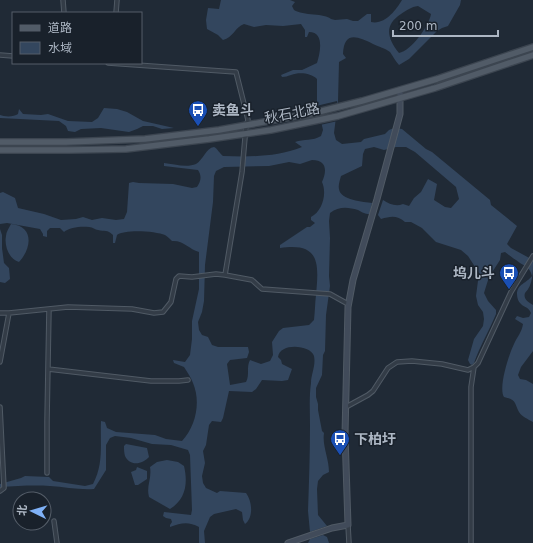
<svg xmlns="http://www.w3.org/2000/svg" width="533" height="543" font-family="'DejaVu Sans','Noto Sans SC',sans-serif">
<rect width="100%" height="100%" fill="#202a36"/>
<!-- water -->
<path fill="#33465e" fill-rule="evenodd" d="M221,0H290L295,2L292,6L294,10C303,16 325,13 331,19L335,20L347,19L353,21H358L367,14H371V22C385,25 396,10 402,0H461L460,5L448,26L442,28L437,31L409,59L399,65C395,61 393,56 390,52C385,48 379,47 373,44C357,36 344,31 343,54L346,58L339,62L338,101L334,133L336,140L342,144L361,142L364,139L385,134L389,130L394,128L402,129L426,149L432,152L490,200L491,205L517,226L507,244L511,248L533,260C533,272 533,285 525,293C523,299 528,302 533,305V351L521,367L518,375L520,379L526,380L533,384V422C528,419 522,417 519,412C514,403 517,400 504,397C498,388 509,354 514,344C517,337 522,332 523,324L515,319L517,316L523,318L529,317L531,313C528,306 524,308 520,303C518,301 517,297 517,294C517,284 527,283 532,276C530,266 523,266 516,260C512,258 509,255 505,252L501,253L500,260L489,277L484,293L488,301L496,310V314C489,331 480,346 474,363L472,365L470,364L468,360L474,339L483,326L484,319L483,312L478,305L476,296L479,273L468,256L461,250L436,242L422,228L411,222H405C397,215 391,216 381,219L378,215L383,200C389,204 396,207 403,204L409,206L414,198L421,192L428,179L437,184L434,200L445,207L451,208L459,199L456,187L415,152L406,147H396L384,150L374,147L365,149L363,154L362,166L341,176C340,180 338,185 339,189C340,200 364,202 372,203L370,214C364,214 362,212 358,210C348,207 339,206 330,213L329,221L330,238L329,276L330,286L326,315L325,351L323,355L322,375L316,388V397L318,404V410L322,431L324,433C322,446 329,458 329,472L323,475L318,481L317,489L318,515L327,526L310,532L308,511C309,483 310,454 310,426C310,412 309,397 311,383C311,374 316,366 314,356C311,345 280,342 278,357L281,360L282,364L292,369L288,380L282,381L262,380L256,389L252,392L229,391L223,418L221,422L212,421L209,425L206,445L203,451L205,463L202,476L203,483L206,488L217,493L220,491L246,493C252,501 254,517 245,524L243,520L242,512L236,509L214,514L210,517L204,531L205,543H199V527C188,521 181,523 170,527V525L172,522L171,519L166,518L163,516L164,512L191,515L192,510L190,455L188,450L171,445L152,444L131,438L115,436L110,438L106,445V470L94,489C79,490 65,487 50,486C34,485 17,486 0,487V484L21,478L25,476L49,477L53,481L85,486L93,484C104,463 100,444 101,421L105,422L107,428L116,432L155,435L166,439L182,441C196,426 201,402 193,383C191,377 187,372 184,367L174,363L173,360L185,362L190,355L192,339V321L199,289V252C189,249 183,240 172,241C170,239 168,237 165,235C156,231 124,229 117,235L115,243H113V235C107,229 105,232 98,230C95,230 93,227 89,227C82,226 69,227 64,232L60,228H50L47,231V237L43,236V234L40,229L7,223L0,224V193L3,192L15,198L18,208L44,214L61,220L76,219L83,217L92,220L102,218L116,220L124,219L127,212L129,183L133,182L139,183L173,184L192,188L197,187C201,181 202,176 198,170L164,166V163C173,164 187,168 196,164C203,160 206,148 214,147C218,149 219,153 223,156C251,157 276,157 302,147L295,142C304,139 313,141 321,136L323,130L317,104V79C311,73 299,72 291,75C287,76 286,77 282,77L281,75L293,70H302L317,63C320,53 325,32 309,32L307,37H305V30L301,24L283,26L266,25L254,27L244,24C235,27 233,38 223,40L218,35L207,29L206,20L208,8L219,9ZM418,6L431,14C429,26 411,51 399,53C387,38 384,25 401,14C407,10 411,7 418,6ZM312,160C327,160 327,171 322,182C327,193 323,211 311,217V220L315,223L310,227H307L280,245V248C320,242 319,263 316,295C315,303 315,311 314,320L309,325L283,328L279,331L272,342L273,355L270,361L261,364L250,360C246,367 250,375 246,382L230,385L227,364L230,360L247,358L249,352L248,347H218L212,345L208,337L202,335L199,330L198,322L202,312L204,301L205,265L213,202L214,176L216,171L224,167L269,166L289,162L300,164Z
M104,108L117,109L127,112L143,121L174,128L162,129L153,126H143L137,129L129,132L101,128L81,129L75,132L68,131L66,126L59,121L0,118V115C5,117 14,117 18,114L19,109L23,114L41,115L48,114L68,121L92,122L98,118Z
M11,224C34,226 32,248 19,262C9,259 4,246 6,236C6,232 9,228 11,224Z
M0,229L2,235V248L4,263L9,268L10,279L5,283L0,282Z
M126,444L147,448L149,457C143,464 130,467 125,456C124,453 124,449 124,446Z
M167,460L178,462L184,466C188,483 186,499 170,509L149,497C146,486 152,479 150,467L157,462Z
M137,467L147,471V479L138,485H135L131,472L136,470Z
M323,535L327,537L329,543H308L310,539Z"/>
<!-- pier -->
<path fill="#202a36" d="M337,101L338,121L320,125L316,106Z"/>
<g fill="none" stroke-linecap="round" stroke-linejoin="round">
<defs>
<path id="street" d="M63,0L64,13
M116,13L117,0
M0,55L13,56
M108,63L236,72L248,120L246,126L242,172L225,275
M0,313H9L68,307L132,309L154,313L163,312L171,302L176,279L179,276L192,277L216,274L225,275L252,280L262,289L330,294L348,304
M0,362L9,313
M48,369L151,381H179L188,380
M0,407L4,488L0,491
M346,407L368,395L373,391L388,368L397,362L412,361L442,364L468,370L474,367L478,363L511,292L533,256
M47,473V421L49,309
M54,521L57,543
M348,525L349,543
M471,543V387L474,367"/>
<path id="secondary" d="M288,543L332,528L348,525L345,434L348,307L353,280L377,199L400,114V90"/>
<path id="primary" d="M0,142H66L145,139L219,130L314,113L362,101L437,79L533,47
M0,150H70L126,149L209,139L271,130L338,116L435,88L533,55"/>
</defs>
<!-- street casing -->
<use href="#street" stroke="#505a65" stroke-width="5.5"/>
<!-- secondary casing -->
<use href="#secondary" stroke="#505a65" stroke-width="7"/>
<!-- primary casing -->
<use href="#primary" stroke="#3c4550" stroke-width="8"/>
<!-- street -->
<use href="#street" stroke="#333c47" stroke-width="3.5"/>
<!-- secondary -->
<use href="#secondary" stroke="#414b5a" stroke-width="5"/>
<!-- primary -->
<use href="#primary" stroke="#515b67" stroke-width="5.5"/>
</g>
<!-- icons -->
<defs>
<symbol id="bus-pin" viewBox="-11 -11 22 30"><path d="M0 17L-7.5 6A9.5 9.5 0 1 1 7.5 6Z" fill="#1a4fb4" stroke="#19212b"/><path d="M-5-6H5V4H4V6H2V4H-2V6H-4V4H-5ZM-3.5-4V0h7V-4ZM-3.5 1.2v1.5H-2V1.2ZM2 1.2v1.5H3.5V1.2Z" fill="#fff"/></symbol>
</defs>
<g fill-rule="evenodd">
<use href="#bus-pin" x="187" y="99" width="22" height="30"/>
<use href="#bus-pin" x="498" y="262" width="22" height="30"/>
<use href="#bus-pin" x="329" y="428" width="22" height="30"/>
</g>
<g text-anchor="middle" stroke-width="3" stroke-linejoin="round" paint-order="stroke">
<!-- poi labels -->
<g font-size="14" font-weight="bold" fill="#adb7c4" stroke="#19212b" text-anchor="start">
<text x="212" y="115">卖鱼斗</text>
<text x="495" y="278" text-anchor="end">坞儿斗</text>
<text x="354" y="444">下柏圩</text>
</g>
<!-- street labels -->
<g font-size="14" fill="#adb7c4" stroke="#19212b">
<text transform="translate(292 113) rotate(-11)" y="5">秋石北路</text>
</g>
</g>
<!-- legend -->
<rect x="12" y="12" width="130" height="52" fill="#19212b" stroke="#545d68"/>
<rect x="20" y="25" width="20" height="6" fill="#515b67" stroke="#545d68"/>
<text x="48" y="32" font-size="12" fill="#adb7c4">道路</text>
<rect x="20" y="42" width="20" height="12" fill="#33465e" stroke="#545d68"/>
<text x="48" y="52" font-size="12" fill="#adb7c4">水域</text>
<!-- north arrow -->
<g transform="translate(32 511) rotate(275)"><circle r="19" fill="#19212b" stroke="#545d68"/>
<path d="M0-3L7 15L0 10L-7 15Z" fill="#7fb1f7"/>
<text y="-6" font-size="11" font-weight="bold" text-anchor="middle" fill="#adb7c4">北</text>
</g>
<!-- scale -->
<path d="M393 30v6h105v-6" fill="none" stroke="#adb7c4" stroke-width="2"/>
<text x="399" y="30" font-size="12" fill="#adb7c4" stroke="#19212b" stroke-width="3" paint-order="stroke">200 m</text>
</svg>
